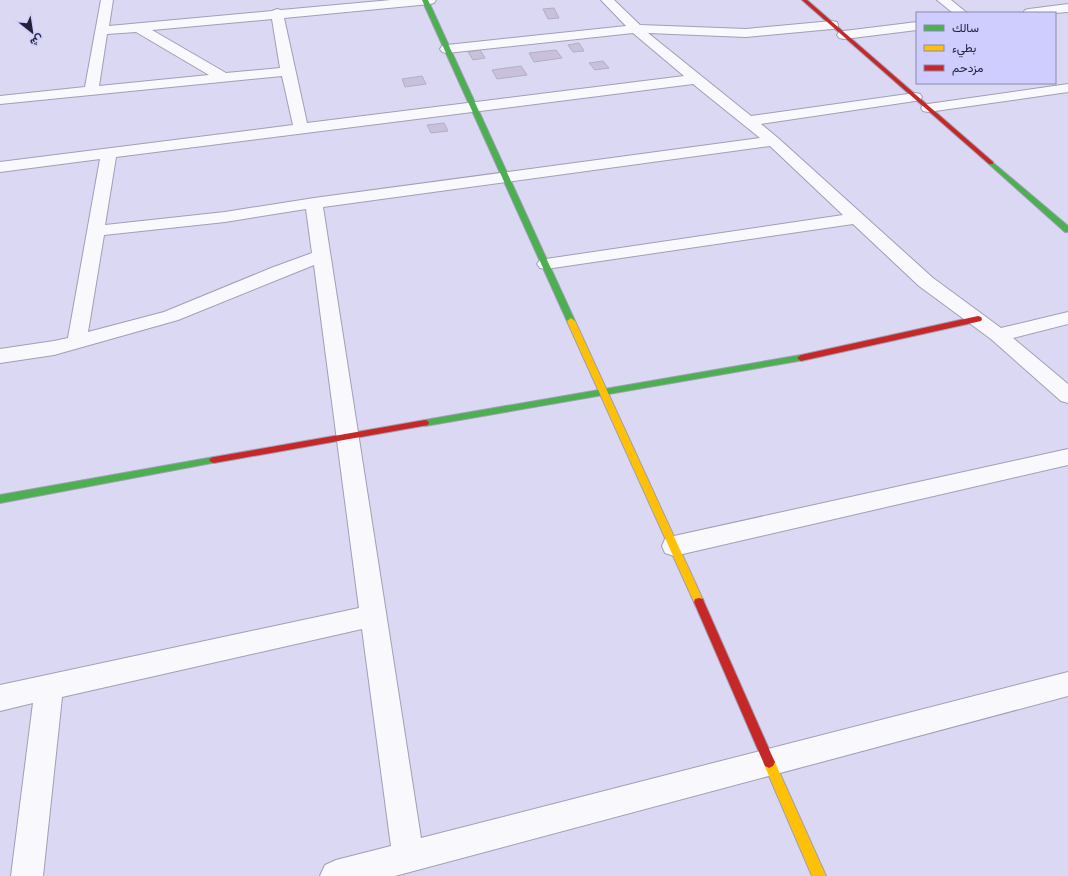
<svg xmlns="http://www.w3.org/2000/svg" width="1068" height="876" font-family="Ubuntu,Vazirmatn,sans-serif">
<rect width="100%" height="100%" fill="#dad8f3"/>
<!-- building -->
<path fill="#c9c1dc" stroke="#b4aec4" d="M554,8L559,18L548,19L543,9Z
M579,43L584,51L573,52L568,45Z
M480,50L485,58L473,60L468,52Z
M556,50L562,58L534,62L529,53Z
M603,61L609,68L595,70L589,63Z
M521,66L527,75L497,79L492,70Z
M422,76L426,84L405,87L402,79Z
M444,123L448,131L431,133L427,125Z"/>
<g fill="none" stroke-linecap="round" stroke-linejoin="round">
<defs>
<path id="street" d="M101,0H113L109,26L272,11L277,9L281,10L391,0H436L434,3L430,4L284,18L307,123L684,76L633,33L447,53L442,52L440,49L442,46L447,45L626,26L601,0H614L640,25L746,29L832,21L837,22L838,25L837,28L832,29L746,37L648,33L751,116L915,93L920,94L922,97L920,100L915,101L761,124L778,138L933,278L1001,328L1068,312V324L1013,338L1068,384V403L1061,401L991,339L919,286L853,224L546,269L540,268L537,264L540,260L546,259L843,215L770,146L323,207L421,838L1068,672V696L395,876H320L325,865L336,860L391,846L362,629L62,697L43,876H11L33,703L0,711V685L359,608L314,265L178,320L54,355L0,363V349L54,341L68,338L100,159L0,172V162L293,125L282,76L0,104V96L85,87ZM272,19L280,68L226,73L152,30ZM136,32L209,75L99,86L107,34ZM693,84L760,138L314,198L225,212L105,225L116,157ZM306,209L312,253L271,268L164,312L88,332L104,235L225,222Z
M937,0H951L967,13H953Z
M1068,4V12L1055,13H1023L1025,10L1029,9Z
M917,22V30L844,39L839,38L837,35L839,32L844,31Z
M1068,84V92L928,112L923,111L921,108L923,105L928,104Z
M1068,449V465L674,556L665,553L662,546L665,539L674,536Z"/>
<path id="fast" d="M422,0H428L575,321L574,323H568L567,321Z
M991,161L1068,226V232H1065L989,164V162Z
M801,355L804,356L805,358L804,360L425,426L421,423L425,420Z
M214,457L217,458L219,460L217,462L0,503V495Z"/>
<path id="slow" d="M571,318L575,321L704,602L703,605L699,606L695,605L694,602L567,321Z
M769,756L773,758L826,876H812L763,762L765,758Z"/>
<path id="jam" d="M802,0H807L993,162V164H989Z
M978,316L981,317L982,319L981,321L801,361L797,358L801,355Z
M425,420L428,421L429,423L428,425L214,463L211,462L209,460L211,458L214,457Z
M699,598L703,599L704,602L773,758L775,762L773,766L769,768L765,766L694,602L695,599Z"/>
</defs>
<!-- street casing -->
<use href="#street" stroke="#a09fb5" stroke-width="2"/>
<!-- fast casing -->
<use href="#fast" stroke="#a09fb5" stroke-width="2"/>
<!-- slow casing -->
<use href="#slow" stroke="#a09fb5" stroke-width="2"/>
<!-- jam casing -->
<use href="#jam" stroke="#a09fb5" stroke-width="2"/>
<!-- street -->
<use href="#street" fill="#f9f9fd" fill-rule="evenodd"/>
<!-- fast -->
<use href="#fast" fill="#4caf50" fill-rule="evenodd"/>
<!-- slow -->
<use href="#slow" fill="#ffc107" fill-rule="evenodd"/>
<!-- jam -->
<use href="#jam" fill="#c62828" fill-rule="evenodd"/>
</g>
<!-- legend -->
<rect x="916" y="12" width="140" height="72" fill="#cfcdfe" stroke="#8a88af"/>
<rect x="924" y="25" width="20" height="6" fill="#4caf50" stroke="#8a88af"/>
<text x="952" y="32" font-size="12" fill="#232138">سالك</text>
<rect x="924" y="45" width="20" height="6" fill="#ffc107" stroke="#8a88af"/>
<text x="952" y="52" font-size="12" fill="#232138">بطيء</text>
<rect x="924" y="65" width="20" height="6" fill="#c62828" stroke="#8a88af"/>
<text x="952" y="72" font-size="12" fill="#232138">مزدحم</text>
<!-- north arrow -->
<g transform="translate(32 32) rotate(150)" stroke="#cfcdfe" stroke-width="3" paint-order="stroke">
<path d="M0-3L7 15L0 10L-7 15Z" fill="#232138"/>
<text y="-6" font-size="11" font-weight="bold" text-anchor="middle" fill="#232138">ش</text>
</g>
</svg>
